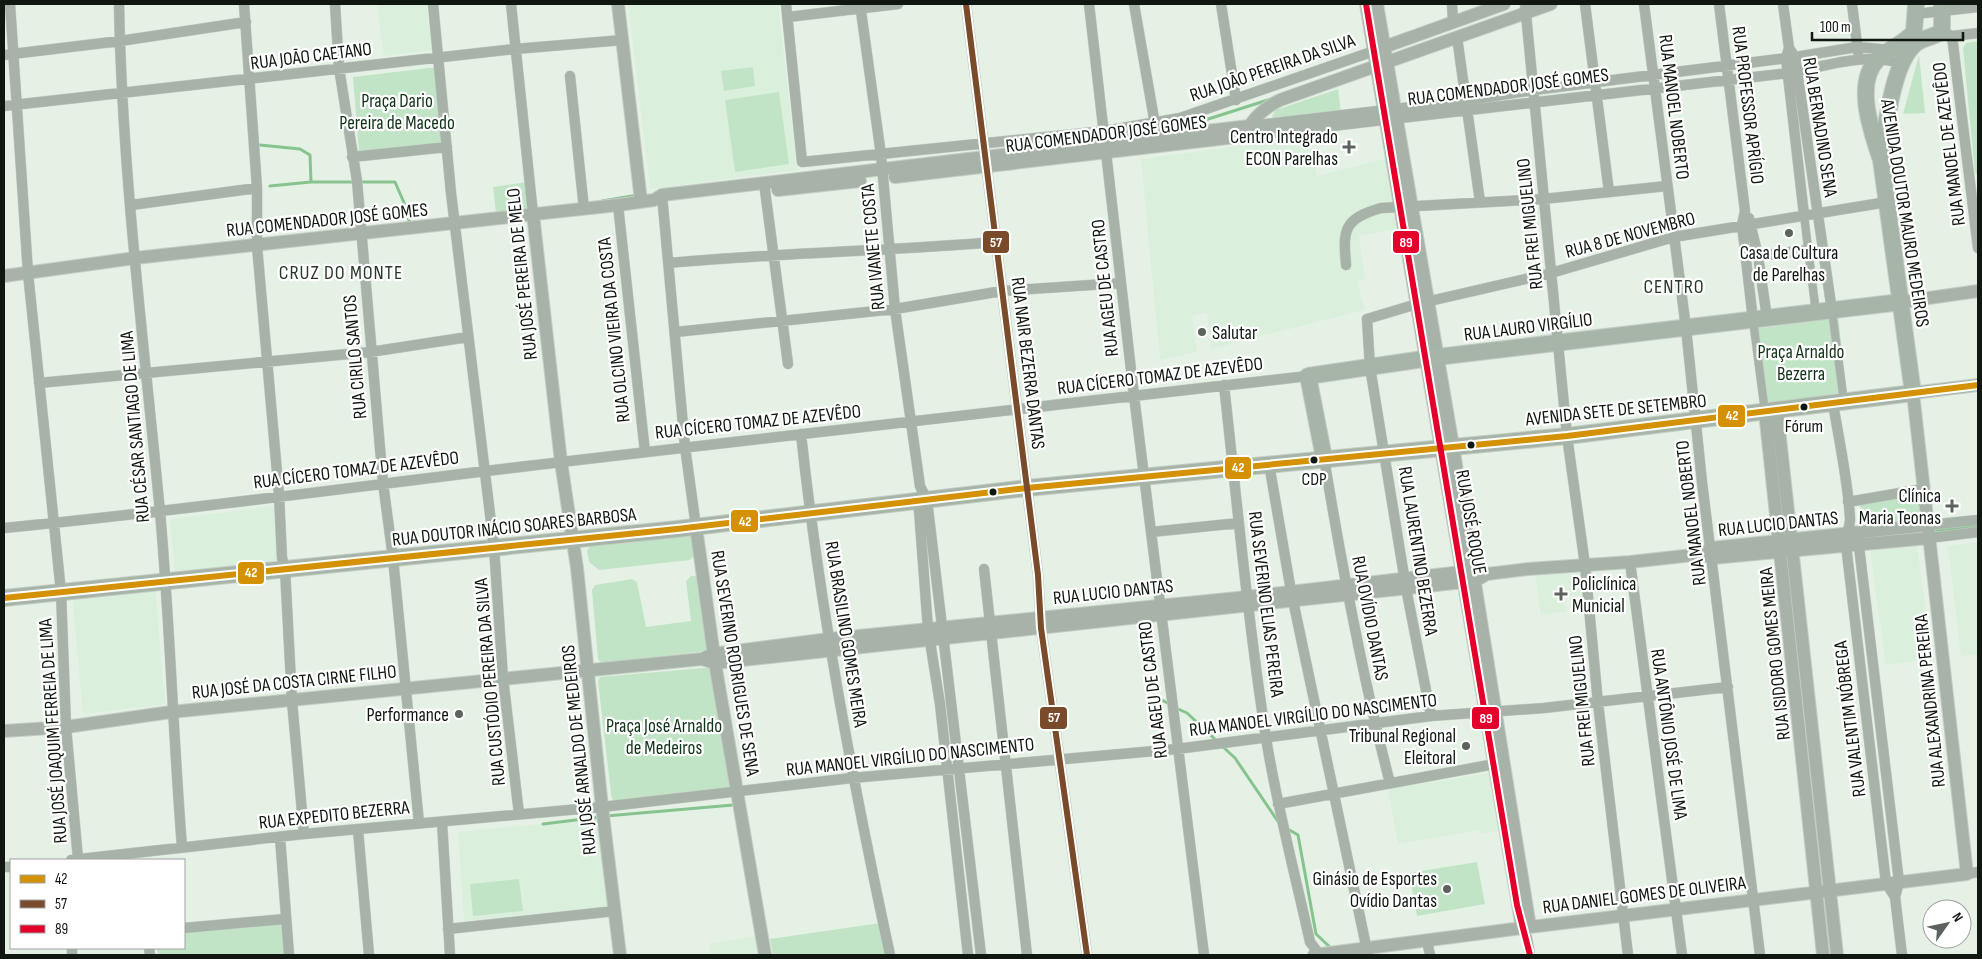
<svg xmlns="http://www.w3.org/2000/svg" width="1982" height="959" font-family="'Sofia Sans Condensed',sans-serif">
<rect width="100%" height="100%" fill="#e6f1e6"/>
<!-- built -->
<path fill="#dbefdd" d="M377,4H426L432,50L384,56Z
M628,4H778L797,170L650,189Z
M1311,136L1317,176L1388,158L1399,228L1359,236L1365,279L1357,281L1365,310L1211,349L1207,313L1192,316L1197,352L1160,360L1141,159Z
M274,506L281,563L175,574L170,519Z
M1978,542V654L1961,656L1948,546Z
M1917,546L1930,643L1916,645L1918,661L1886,665L1870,551Z
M1581,573L1584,595L1564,599L1567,611L1541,615L1535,575Z
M155,586L165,704L83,714L72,595Z
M1490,773L1501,831L1481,834L1480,830L1398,844L1388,789Z
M600,818L609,906L464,921L458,832Z
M755,936L758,955H711L709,944Z"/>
<!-- green -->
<path fill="#c2e4c6" d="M1978,41V175L1975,173L1963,48L1966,43Z
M1919,55L1925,113L1903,114Z
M753,67L755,86L724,91L721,71Z
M429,68H434L442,143L359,152L353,77Z
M1338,89L1341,112L1274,122L1272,116L1276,110Z
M779,92L789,164L735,172L725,100Z
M528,182L530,209L496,213L493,187Z
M1838,314L1847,399L1763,411L1752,325L1761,328L1829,319Z
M1913,495L1919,500L1920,520L1862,527L1860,504Z
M692,533L696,553L690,560L599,570L589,562L587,551L590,545Z
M691,576H699L707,651L601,663L598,659L592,590L595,585L632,579L637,582L646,627L691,621L686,581Z
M703,668H710L731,790L617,802L612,799L611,793L598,681L600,677Z
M1477,862L1485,904L1417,916L1409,873Z
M519,879L523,911L473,916L470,884Z
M280,922L284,925L286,955H158L157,948H184V932Z
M880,923L885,955H773L770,939Z"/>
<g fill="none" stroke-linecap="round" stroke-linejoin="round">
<!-- stream -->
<path stroke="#86c38f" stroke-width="3" d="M1180,128L1271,99
M260,145L300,149L310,155L311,182H395L405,205L410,224
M270,186L311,182
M602,201L638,195
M1931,531L1978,526
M1898,535L1924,532
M1162,700L1171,705
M1176,708L1187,713L1218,742
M1222,746L1235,758L1279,823
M606,816L733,805
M543,824L600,817
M1286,828L1298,835L1316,934L1332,949"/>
<defs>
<path id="pedestrian" d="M1804,215L1816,313
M1832,311L1844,402
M1753,320L1765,412"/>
<path id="minor" d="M10,4L28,273L61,592L66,727L78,859
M119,4C122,173 144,343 160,512C170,623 173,735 182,847
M244,4L257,188V246L279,495L282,558L285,569L292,701L304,834
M335,4L339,68L357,181L383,483L393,558L419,823
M433,4L451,193L494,547L503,678L519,814
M511,4L533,214
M786,4L802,162L1105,131L1180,118L1380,49
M860,4L881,155L895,309L920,486L927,500L981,955
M966,4L1038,575L1041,628L1087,955
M1089,4L1134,396L1204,955
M1134,4L1156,130
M1221,4L1236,100
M1452,4L1453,21
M1525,4L1567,436L1585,565L1598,703L1628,955
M1585,4L1609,192
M1644,4L1686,328L1702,482L1760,955
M1719,4L1745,211L1742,225L1753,320
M1783,4L1789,48L1786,58L1804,215
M1852,4L1858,52
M1916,14L1978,7
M788,17L898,4
M1947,34L1952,36L1978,33
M1952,36L1978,248
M1457,37L1480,202
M1789,48L1795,57L1832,311
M4,55L120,41L246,22
M570,76L584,209
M4,106L515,49L623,40
M1249,126L1463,101L1534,90L1795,57L1857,47L1892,50
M1245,136L1788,73C1825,67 1866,51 1903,64
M352,157L447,147
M764,183L788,364
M662,195L685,447L696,527
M131,205L257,188
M618,205L645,452
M1749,218L1758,256L1767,318
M1758,256L1808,250
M669,263C778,253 887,251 996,242
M1346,265C1343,230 1343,219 1381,208L1543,199L1667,186
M676,332L895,309L1002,291L1121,283
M39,383L370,352L468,337
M1224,385C1237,503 1248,621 1266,738C1277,807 1295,874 1310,942L1320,955
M1833,403C1839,441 1848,480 1850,519C1850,528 1845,536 1846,545L1886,883L1895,897
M801,434C820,610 853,783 890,955
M1324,458C1342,567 1362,676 1390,783
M1269,464L1291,591L1368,955
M918,497L928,629L940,704L968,955
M1848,502L1923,489
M1928,525L1978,520
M4,528C190,510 375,484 561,462C810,432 1059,405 1308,376
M1151,532L1239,523
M1858,538L1899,882L1895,897L1902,955
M1929,538L1978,532
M1630,562L1682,955
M984,569L1027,955
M1431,716L1406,588L1370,367L1367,319L1417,304L1551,273L1674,237L1887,202
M1278,804L1500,763
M442,822L450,955
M358,830L369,955
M280,837L289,955
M71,860L304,834L602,807L852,778L1177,749L1431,716L1544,708L1728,687
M4,867H11
M1967,874L1978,872
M184,928L285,919
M1522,928L1527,938L1530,955
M448,929L615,911
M1427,941L1430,955
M72,948V955
M149,948L150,955"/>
<path id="tertiary" d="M618,4L641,201
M1366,4L1522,928
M1377,4L1453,446L1530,927
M1384,47L1504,4
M895,177L1245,136C1251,119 1264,108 1280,100L1551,4
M778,190L860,181
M533,214L561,462L577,568L602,807L620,955
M4,276L135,258L618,205L654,200L662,195L1249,126
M1901,302L1978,291
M1777,411L1837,955
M1765,412L1823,955
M696,527L715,663L765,955
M1702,554L1713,558L1929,538
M702,659L713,654L829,639L1247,597L1470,571
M4,731L66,727L171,712L702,659L715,663L1464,582L1475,581L1487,574L1528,569L1630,562L1702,554L1711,548L1928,525
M1314,955L1522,928L1967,874L1913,393L1978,385"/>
<path id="primary" d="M1881,157C1886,128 1892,65 1914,45C1922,37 1934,38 1942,31V4
M1324,458L1308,376L1437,357L1901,302
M4,598L677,529L1027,488L1567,436L1913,393L1881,160C1872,133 1854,84 1877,60C1888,49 1904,44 1914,32L1916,4"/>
</defs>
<!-- pedestrian casing -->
<use href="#pedestrian" stroke="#c5cdc5" stroke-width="9"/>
<!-- minor casing -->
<use href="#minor" stroke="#c5cdc5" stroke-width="11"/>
<!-- tertiary casing -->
<use href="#tertiary" stroke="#c5cdc5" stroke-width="14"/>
<!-- primary casing -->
<use href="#primary" stroke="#c5cdc5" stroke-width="18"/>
<!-- pedestrian -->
<use href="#pedestrian" stroke="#a7b3a8" stroke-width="8"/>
<!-- minor -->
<use href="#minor" stroke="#a7b3a8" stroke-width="10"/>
<!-- tertiary -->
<use href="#tertiary" stroke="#a7b3a8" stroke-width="12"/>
<!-- primary -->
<use href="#primary" stroke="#a6b5a8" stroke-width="16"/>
<defs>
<path id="bus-1" d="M4,598L677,529L1027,488L1567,436L1978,385"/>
<path id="bus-2" d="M966,4L1038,575L1041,628L1087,955"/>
<path id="bus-3" d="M1366,4L1517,905L1530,955"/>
</defs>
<!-- bus-1 casing -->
<use href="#bus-1" stroke="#fff" stroke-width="10"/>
<!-- bus-2 casing -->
<use href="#bus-2" stroke="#fff" stroke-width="10"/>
<!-- bus-3 casing -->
<use href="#bus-3" stroke="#fff" stroke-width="10"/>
<!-- bus-1 -->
<use href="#bus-1" stroke="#d49103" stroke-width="6"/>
<!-- bus-2 -->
<use href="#bus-2" stroke="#7a4b2a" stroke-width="6"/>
<!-- bus-3 -->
<use href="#bus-3" stroke="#e4002b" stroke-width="6"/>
</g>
<!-- markers -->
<g fill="#5b635c" stroke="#fff" stroke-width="2">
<path d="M1346.5 139.5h5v5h5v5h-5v5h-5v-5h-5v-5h5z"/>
<circle cx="1789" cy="233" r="5"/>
<circle cx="1202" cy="332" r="5"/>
<path d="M1949.5 498.5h5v5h5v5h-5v5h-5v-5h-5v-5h5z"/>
<path d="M1558.5 586.5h5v5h5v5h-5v5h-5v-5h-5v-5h5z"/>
<circle cx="459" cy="714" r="5"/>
<circle cx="1466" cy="746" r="5"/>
<circle cx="1447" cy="889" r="5"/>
</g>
<g fill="#101711" stroke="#fff" stroke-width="2">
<circle cx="1804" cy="407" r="4.5"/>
<circle cx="1471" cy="445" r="4.5"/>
<circle cx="1314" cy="460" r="4.5"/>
<circle cx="993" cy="492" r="4.5"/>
</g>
<g text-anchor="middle" stroke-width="4.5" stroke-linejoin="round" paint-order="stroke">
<!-- bus labels -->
<g font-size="18" fill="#101711" stroke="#fff">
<text x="1804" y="432">Fórum</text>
<text x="1314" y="485">CDP</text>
</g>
<!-- street labels -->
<g font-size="19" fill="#101711" stroke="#fff">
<text transform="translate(311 55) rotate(-7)" y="7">RUA JOÃO CAETANO</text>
<text transform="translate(1272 67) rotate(-19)" y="7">RUA JOÃO PEREIRA DA SILVA</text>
<text transform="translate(1508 86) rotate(-7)" y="7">RUA COMENDADOR JOSÉ GOMES</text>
<text transform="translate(1749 105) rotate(83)" y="7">RUA PROFESSOR APRÍGIO</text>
<text transform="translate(1675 107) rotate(83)" y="7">RUA MANOEL NOBERTO</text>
<text transform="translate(1821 127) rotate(81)" y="7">RUA BERNADINO SENA</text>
<text transform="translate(1106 133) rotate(-7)" y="7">RUA COMENDADOR JOSÉ GOMES</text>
<text transform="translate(1948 144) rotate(-97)" y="7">RUA MANOEL DE AZEVÊDO</text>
<text transform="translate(1906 213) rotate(81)" y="7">AVENIDA DOUTOR MAURO MEDEIROS</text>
<text transform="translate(327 219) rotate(-6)" y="7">RUA COMENDADOR JOSÉ GOMES</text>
<text transform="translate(1529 224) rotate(-96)" y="7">RUA FREI MIGUELINO</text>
<text transform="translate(1630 234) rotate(-15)" y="7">RUA 8 DE NOVEMBRO</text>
<text transform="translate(872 247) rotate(-95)" y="7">RUA IVANETE COSTA</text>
<text transform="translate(521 274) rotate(-96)" y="7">RUA JOSÉ PEREIRA DE MELO</text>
<text transform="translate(1104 288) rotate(-96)" y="7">RUA AGEU DE CASTRO</text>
<text transform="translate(1528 326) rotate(-7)" y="7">RUA LAURO VIRGÍLIO</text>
<text transform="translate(613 330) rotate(-96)" y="7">RUA OLCINO VIEIRA DA COSTA</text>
<text transform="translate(354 357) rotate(-95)" y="7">RUA CIRILO SANTOS</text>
<text transform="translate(1029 363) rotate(83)" y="7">RUA NAIR BEZERRA DANTAS</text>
<text transform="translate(1160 375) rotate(-7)" y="7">RUA CÍCERO TOMAZ DE AZEVÊDO</text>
<text transform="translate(1616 409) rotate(-6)" y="7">AVENIDA SETE DE SETEMBRO</text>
<text transform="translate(758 421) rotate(-6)" y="7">RUA CÍCERO TOMAZ DE AZEVÊDO</text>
<text transform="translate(134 427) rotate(-95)" y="7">RUA CÉSAR SANTIAGO DE LIMA</text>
<text transform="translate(356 469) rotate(-7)" y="7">RUA CÍCERO TOMAZ DE AZEVÊDO</text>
<text transform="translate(1690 513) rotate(-97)" y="7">RUA MANOEL NOBERTO</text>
<text transform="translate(1472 522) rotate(80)" y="7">RUA JOSÉ ROQUE</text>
<text transform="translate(1778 523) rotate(-6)" y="7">RUA LUCIO DANTAS</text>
<text transform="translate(514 526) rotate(-6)" y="7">RUA DOUTOR INÁCIO SOARES BARBOSA</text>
<text transform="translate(1419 551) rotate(81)" y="7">RUA LAURENTINO BEZERRA</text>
<text transform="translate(1113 591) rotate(-6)" y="7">RUA LUCIO DANTAS</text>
<text transform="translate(1267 604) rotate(83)" y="7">RUA SEVERINO ELIAS PEREIRA</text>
<text transform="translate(1371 618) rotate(79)" y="7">RUA OVÍDIO DANTAS</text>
<text transform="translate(847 634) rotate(81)" y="7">RUA BRASILINO GOMES MEIRA</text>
<text transform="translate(1774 654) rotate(-96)" y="7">RUA ISIDORO GOMES MEIRA</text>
<text transform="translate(736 663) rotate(81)" y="7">RUA SEVERINO RODRIGUES DE SENA</text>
<text transform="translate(294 681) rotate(-6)" y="7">RUA JOSÉ DA COSTA CIRNE FILHO</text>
<text transform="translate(489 682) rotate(-95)" y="7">RUA CUSTÓDIO PEREIRA DA SILVA</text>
<text transform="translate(1152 690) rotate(-97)" y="7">RUA AGEU DE CASTRO</text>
<text transform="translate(1581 701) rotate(-96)" y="7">RUA FREI MIGUELINO</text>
<text transform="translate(1929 701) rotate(-96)" y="7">RUA ALEXANDRINA PEREIRA</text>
<text transform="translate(1313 714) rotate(-7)" y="7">RUA MANOEL VIRGÍLIO DO NASCIMENTO</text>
<text transform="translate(1849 719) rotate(-97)" y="7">RUA VALENTIM NÓBREGA</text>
<text transform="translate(52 731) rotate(-94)" y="7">RUA JOSÉ JOAQUIM FERREIA DE LIMA</text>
<text transform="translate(1670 734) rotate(82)" y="7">RUA ANTÔNIO JOSÉ DE LIMA</text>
<text transform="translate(578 750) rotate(-96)" y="7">RUA JOSÉ ARNALDO DE MEDEIROS</text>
<text transform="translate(910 756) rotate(-6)" y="7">RUA MANOEL VIRGÍLIO DO NASCIMENTO</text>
<text transform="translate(334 814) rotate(-6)" y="7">RUA EXPEDITO BEZERRA</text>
<text transform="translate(1644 894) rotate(-7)" y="7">RUA DANIEL GOMES DE OLIVEIRA</text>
</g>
<!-- park labels -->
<g font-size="19" fill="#103217" stroke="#fff">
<text x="397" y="107">Praça Dario<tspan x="397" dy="22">Pereira de Macedo</tspan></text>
<text x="1801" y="358">Praça Arnaldo<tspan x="1801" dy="22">Bezerra</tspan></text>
<text x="664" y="732">Praça José Arnaldo<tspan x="664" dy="22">de Medeiros</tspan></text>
</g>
<!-- poi labels -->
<g font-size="19" fill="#101711" stroke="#fff" text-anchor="end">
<text x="1338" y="143">Centro Integrado<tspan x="1338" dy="22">ECON Parelhas</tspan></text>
<text x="1789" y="259" text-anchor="middle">Casa de Cultura<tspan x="1789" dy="22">de Parelhas</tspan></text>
<text x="1212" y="339" text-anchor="start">Salutar</text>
<text x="1941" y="502">Clínica<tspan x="1941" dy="22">Maria Teonas</tspan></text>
<text x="1572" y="590" text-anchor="start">Policlínica<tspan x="1572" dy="22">Municial</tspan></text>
<text x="449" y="721">Performance</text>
<text x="1456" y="742">Tribunal Regional<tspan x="1456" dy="22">Eleitoral</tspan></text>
<text x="1437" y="885">Ginásio de Esportes<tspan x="1437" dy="22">Ovídio Dantas</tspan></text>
</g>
<!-- neighbourhood labels -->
<g font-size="20" letter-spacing="1" fill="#283829" stroke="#fff">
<text x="341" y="279">CRUZ DO MONTE</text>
<text x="1674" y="293">CENTRO</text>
</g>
</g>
<g stroke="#fff" stroke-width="2">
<rect x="982" y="230" width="28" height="24" rx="5" fill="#7a4b2a"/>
<rect x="1392" y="230" width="28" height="24" rx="5" fill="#e4002b"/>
<rect x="1717" y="404" width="29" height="24" rx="5" fill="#d49103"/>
<rect x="1224" y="456" width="28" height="24" rx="5" fill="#d49103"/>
<rect x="730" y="509" width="29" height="24" rx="5" fill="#d49103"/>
<rect x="237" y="561" width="28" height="24" rx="5" fill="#d49103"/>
<rect x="1039" y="706" width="29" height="24" rx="5" fill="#7a4b2a"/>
<rect x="1471" y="706" width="29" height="24" rx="5" fill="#e4002b"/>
</g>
<g font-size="14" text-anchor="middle" font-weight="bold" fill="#fff">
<text x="996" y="247">57</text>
<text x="1406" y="247">89</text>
<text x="1732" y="420">42</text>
<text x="1238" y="472">42</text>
<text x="745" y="526">42</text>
<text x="251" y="577">42</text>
<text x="1054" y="722">57</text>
<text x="1486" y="723">89</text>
</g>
<!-- border -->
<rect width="1982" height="959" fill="none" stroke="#101711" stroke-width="10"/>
<!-- legend -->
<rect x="10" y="859" width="175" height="90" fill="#ffffff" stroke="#9fa2a0"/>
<rect x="20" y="875" width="25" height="8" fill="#d49103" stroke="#9fa2a0"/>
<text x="55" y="884" font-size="15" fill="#101711">42</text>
<rect x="20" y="900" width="25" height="8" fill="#7a4b2a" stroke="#9fa2a0"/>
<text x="55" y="909" font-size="15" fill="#101711">57</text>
<rect x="20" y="925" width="25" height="8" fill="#e4002b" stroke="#9fa2a0"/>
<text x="55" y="934" font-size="15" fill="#101711">89</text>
<!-- north arrow -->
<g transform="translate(1947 924) rotate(57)"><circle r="24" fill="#ffffff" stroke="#9fa2a0"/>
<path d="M0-4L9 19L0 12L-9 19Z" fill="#5b635c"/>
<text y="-8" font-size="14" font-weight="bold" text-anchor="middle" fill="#101711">N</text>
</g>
<!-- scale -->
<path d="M1812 32v8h151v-8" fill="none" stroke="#101711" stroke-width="2.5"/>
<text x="1820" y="32" font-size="15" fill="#101711" stroke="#ffffff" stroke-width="4" paint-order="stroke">100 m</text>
</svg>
